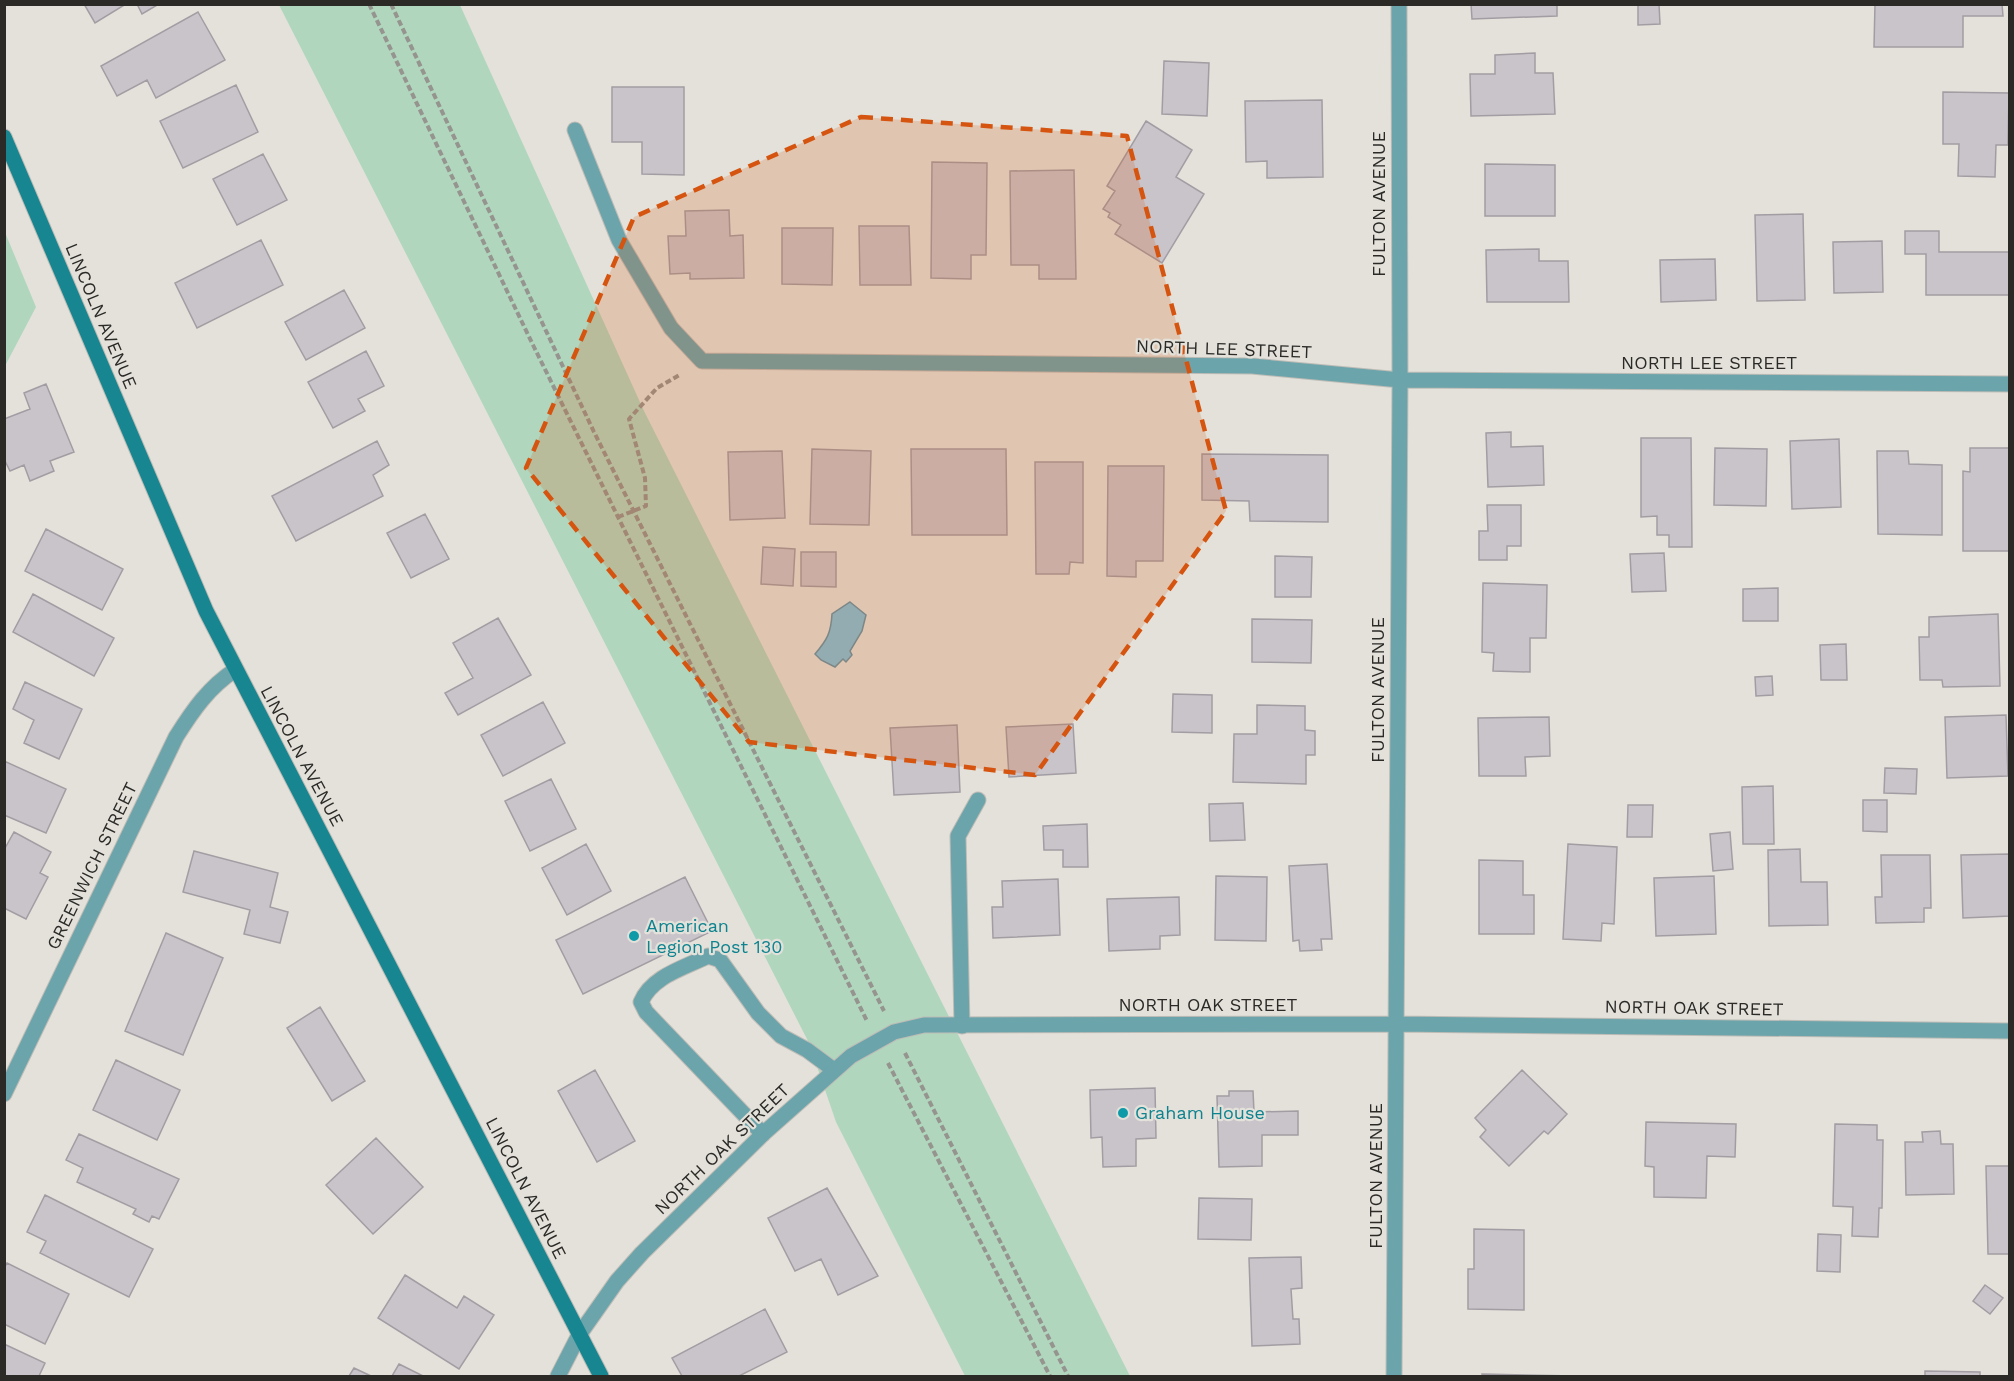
<svg xmlns="http://www.w3.org/2000/svg" width="2014" height="1381" font-family="'Work Sans',sans-serif">
<rect width="100%" height="100%" fill="#e3e1da"/>
<!-- green -->
<path fill="#b1d6be" d="M279,5H460L644,411L1130,1376H965L836,1122L809,1043Z
M4,230L36,307L5,366H4Z"/>
<!-- water -->
<path fill="#81c2da" stroke="#6794a4" stroke-width="1.5" d="M850,602L866,615L862,631L850,651L852,655L846,662L843,659L835,667L821,660L815,654C827,640 831,633 832,614Z"/>
<!-- building -->
<path fill="#c9c4ca" stroke="#a29da3" stroke-width="1.5" d="M84,4H126L95,23Z
M137,4H159L142,14Z
M1471,4H1557V16L1472,19Z
M1638,4H1659L1660,24L1638,25Z
M1875,4H2002L2003,16H1963V47H1874Z
M198,12L225,60L156,98L147,80L117,96L101,66Z
M1535,53V73H1553L1555,114L1471,116L1470,74H1495V55Z
M1164,61L1209,63L1207,116L1162,114Z
M236,85L258,132L183,168L160,121Z
M612,87H684V175L642,174V142H612Z
M1943,92L2009,93L2008,145H1996L1995,177L1958,176L1959,144H1943Z
M1322,100L1323,177L1267,178V161L1246,162L1245,101Z
M1146,121L1192,150L1176,177L1204,194L1162,263L1115,234L1121,225L1108,217L1110,213L1103,209L1115,191L1107,186Z
M263,154L287,200L237,225L213,179Z
M932,162L987,163L986,255H971V279L931,278Z
M1485,164L1555,165V216H1485Z
M1074,170L1076,279H1039V265H1011L1010,171Z
M729,210L730,236L743,235L744,278L690,279V273L670,274L668,236H686L685,211Z
M1803,214L1805,300L1757,301L1755,215Z
M859,226H909L911,285H860Z
M782,228H833L832,285L782,284Z
M1905,231H1939V252H2009L2010,295H1926V254H1905Z
M261,240L283,285L197,328L175,283Z
M1882,241L1883,292L1834,293L1833,242Z
M1539,249V261H1568L1569,302H1487L1486,250Z
M1715,259L1716,300L1661,302L1660,260Z
M344,290L365,328L306,360L285,322Z
M366,351L384,386L358,399L365,411L333,428L308,382Z
M46,384L74,452L50,461L54,471L30,481L24,465L10,471L4,459V419L30,409L24,393Z
M1511,432V447L1543,446L1544,485L1488,487L1486,433Z
M1641,438H1691L1692,547H1669V535H1657V516L1641,517Z
M1839,439L1841,507L1792,509L1790,441Z
M377,441L389,465L373,475L383,496L296,541L272,496Z
M1715,448L1767,449L1766,506L1714,505Z
M1970,448H2010V551H1963V471L1970,472Z
M812,449L871,451L869,525L810,524Z
M911,449H1006L1007,535H912Z
M782,451L785,518L730,520L728,452Z
M1877,451H1908L1909,464L1942,465V535L1878,534Z
M1202,454L1328,455V522L1250,521L1249,501L1202,500Z
M1035,462H1083V563L1070,562L1069,574H1036Z
M1108,466H1164L1163,561H1136V577L1107,576Z
M1487,505H1521V546H1507V560H1479V531H1488Z
M425,514L449,559L411,578L387,533Z
M46,529L123,569L102,610L25,571Z
M763,547L795,549L793,586L761,584Z
M801,552H836V587L801,586Z
M1664,553L1666,591L1632,592L1630,554Z
M1275,556L1312,557L1311,597H1275Z
M1483,583L1547,585L1546,638H1530V672L1493,671L1494,653L1482,652Z
M1778,588V621H1743V589Z
M33,594L114,638L94,676L13,632Z
M1998,614L2000,686L1943,687L1942,680H1920L1919,637H1929V617Z
M498,618L531,675L458,715L445,693L473,678L453,643Z
M1252,619L1312,620L1311,663L1252,662Z
M1846,644L1847,680H1821L1820,645Z
M1772,676L1773,695L1756,696L1755,677Z
M25,682L82,709L59,759L24,743L34,720L13,709Z
M1173,694L1212,695V733L1172,732Z
M543,702L565,743L503,776L481,735Z
M1257,705L1305,706V730L1315,731V755H1306V784L1233,782L1234,734H1257Z
M2006,715L2008,776L1947,778L1945,717Z
M1549,717L1550,756L1525,757L1526,776H1479L1478,718Z
M1073,724L1076,773L1009,777L1006,727Z
M957,725L960,792L894,795L890,728Z
M4,761L66,789L46,833L4,815Z
M1885,768L1917,769L1916,794L1884,793Z
M551,779L576,829L530,851L505,801Z
M1773,786L1774,844H1743L1742,787Z
M1863,800H1887V832L1863,831Z
M1243,803L1245,840L1210,841L1209,804Z
M1628,805H1653L1652,837H1627Z
M1087,824L1088,867H1063V850H1044L1043,826Z
M14,832L51,852L40,873L48,877L26,919L4,908V850Z
M1730,832L1733,869L1713,871L1710,834Z
M586,844L611,891L567,915L542,868Z
M1568,844L1617,847L1614,924L1602,923L1601,941L1563,939Z
M1800,849L1801,882H1827L1828,925L1769,926L1768,850Z
M194,851L278,873L270,907L288,912L280,943L244,934L250,910L183,892Z
M2010,854V916L1963,918L1961,855Z
M1881,855H1930L1931,908H1924V922L1876,923L1875,897H1882Z
M1479,860L1523,861V895H1534V934H1479Z
M1327,864L1332,939H1321L1322,950L1300,951L1299,940L1293,941L1289,866Z
M1216,876L1267,877L1266,941L1215,940Z
M1714,876L1716,934L1656,936L1654,878Z
M685,877L712,931L583,994L556,940Z
M1058,879L1060,935L993,938L992,907H1003L1002,881Z
M1179,897L1180,935L1160,936V949L1109,951L1107,899Z
M166,933L223,958L183,1055L125,1031Z
M320,1007L365,1081L332,1101L287,1028Z
M116,1060L180,1090L157,1140L93,1110Z
M595,1070L635,1141L597,1162L558,1091Z
M1522,1070L1567,1114L1548,1134L1544,1131L1509,1166L1480,1137L1486,1130L1475,1118Z
M1155,1088L1156,1138L1136,1139V1166L1103,1167L1102,1137L1091,1138L1090,1090Z
M1229,1091H1253L1254,1112L1298,1111V1135H1262V1166L1219,1167L1217,1096H1229Z
M1646,1122L1736,1124L1735,1157L1707,1156L1706,1198L1654,1197V1167L1645,1166Z
M1835,1124L1877,1125V1140H1883L1882,1208H1879L1878,1237L1852,1236L1853,1207L1833,1206Z
M1940,1131L1941,1144H1953L1954,1194L1906,1195L1905,1142H1923L1922,1132Z
M79,1134L179,1179L159,1219L152,1216L149,1222L133,1214L136,1209L77,1182L83,1168L66,1160Z
M376,1138L423,1187L373,1234L326,1185Z
M1986,1166H2010V1254H1988Z
M827,1188L878,1276L838,1295L821,1259L795,1271L768,1218Z
M45,1195L153,1249L129,1297L40,1253L46,1241L27,1232Z
M1199,1198L1252,1199L1251,1240L1198,1239Z
M1474,1229L1524,1230V1310L1468,1309V1269H1474Z
M1818,1234L1841,1235L1840,1272L1817,1271Z
M1301,1257L1302,1288L1291,1289L1293,1319H1299L1300,1344L1252,1346L1249,1258Z
M7,1263L69,1294L45,1344L4,1324V1268Z
M405,1275L457,1308L464,1296L494,1315L459,1369L378,1318Z
M1985,1285L2003,1298L1990,1314L1973,1301Z
M765,1309L787,1352L739,1376H682L672,1358Z
M4,1344L45,1363L39,1376H4Z
M399,1364L423,1376H392Z
M354,1368L371,1376H349Z
M1925,1371L1980,1372V1376H1925Z
M1482,1374L1575,1376H1482Z"/>
<g fill="none" stroke-linecap="round" stroke-linejoin="round">
<defs>
<path id="lane" d="M962,1026L958,836L978,800
M763,1134L646,1012L641,1002C652,976 684,968 708,956L720,960L758,1013L781,1036L807,1050L834,1070"/>
<path id="street" d="M575,130L619,240L671,328L702,361L1252,366L1400,380L2010,384
M4,1094L176,737C193,710 209,687 235,670
M558,1376L579,1335L617,1281L642,1253L763,1134L851,1056L894,1032L924,1025L1396,1024L2010,1031
M1394,1376L1400,380L1399,4"/>
<path id="secondary" d="M4,137L206,611L601,1376"/>
</defs>
<!-- lane casing -->
<use href="#lane" stroke="#bebcb6" stroke-width="17"/>
<!-- street casing -->
<use href="#street" stroke="#bebcb6" stroke-width="17"/>
<!-- secondary casing -->
<use href="#secondary" stroke="#bebcb6" stroke-width="17"/>
<!-- path -->
<path stroke="#95948e" stroke-width="4" stroke-dasharray="6 3" stroke-linecap="butt" d="M369,4L533,345L867,1021
M391,4L594,432L884,1011
M618,517L646,506L645,478L629,419L657,388L681,374
M905,1053L1068,1376
M888,1063L1050,1376"/>
<!-- lane -->
<use href="#lane" stroke="#6ba4ab" stroke-width="15"/>
<!-- street -->
<use href="#street" stroke="#6ba4ab" stroke-width="15"/>
<!-- secondary -->
<use href="#secondary" stroke="#188690" stroke-width="15"/>
</g>
<!-- marked area -->
<path fill="#d5540f" fill-opacity="0.2" stroke="#d5540f" stroke-width="4.5" stroke-dasharray="12 8" stroke-linejoin="round" d="M861,117L1127,136L1226,511L1035,775L749,742L526,468L634,217Z"/>
<!-- markers -->
<g fill="#0f9aa8" stroke="#e3e1da" stroke-width="2">
<circle cx="634" cy="936" r="6"/>
<circle cx="1123" cy="1113" r="6"/>
</g>
<g text-anchor="middle" stroke-width="4.5" stroke-linejoin="round" paint-order="stroke">
<!-- street labels -->
<g font-size="18" fill="#2b2a27" stroke="#e3e1da">
<text transform="translate(1379 204) rotate(-90)" y="6">FULTON AVENUE</text>
<text transform="translate(101 316) rotate(67)" y="6">LINCOLN AVENUE</text>
<text transform="translate(1224 349) rotate(2)" y="6">NORTH LEE STREET</text>
<text x="1709" y="369">NORTH LEE STREET</text>
<text transform="translate(1378 690) rotate(-90)" y="6">FULTON AVENUE</text>
<text transform="translate(302 756) rotate(62)" y="6">LINCOLN AVENUE</text>
<text transform="translate(92 866) rotate(-64)" y="6">GREENWICH STREET</text>
<text x="1208" y="1011">NORTH OAK STREET</text>
<text transform="translate(1694 1008) rotate(1)" y="6">NORTH OAK STREET</text>
<text transform="translate(722 1149) rotate(-44)" y="6">NORTH OAK STREET</text>
<text transform="translate(1376 1176) rotate(-90)" y="6">FULTON AVENUE</text>
<text transform="translate(526 1188) rotate(63)" y="6">LINCOLN AVENUE</text>
</g>
<!-- culture labels -->
<g font-size="18" fill="#0d838f" stroke="#e3e1da" text-anchor="start">
<text x="646" y="932">American<tspan x="646" dy="21">Legion Post 130</tspan></text>
<text x="1135" y="1119">Graham House</text>
</g>
</g>
<!-- border -->
<rect width="2014" height="1381" fill="none" stroke="#2b2a27" stroke-width="12"/>
</svg>
